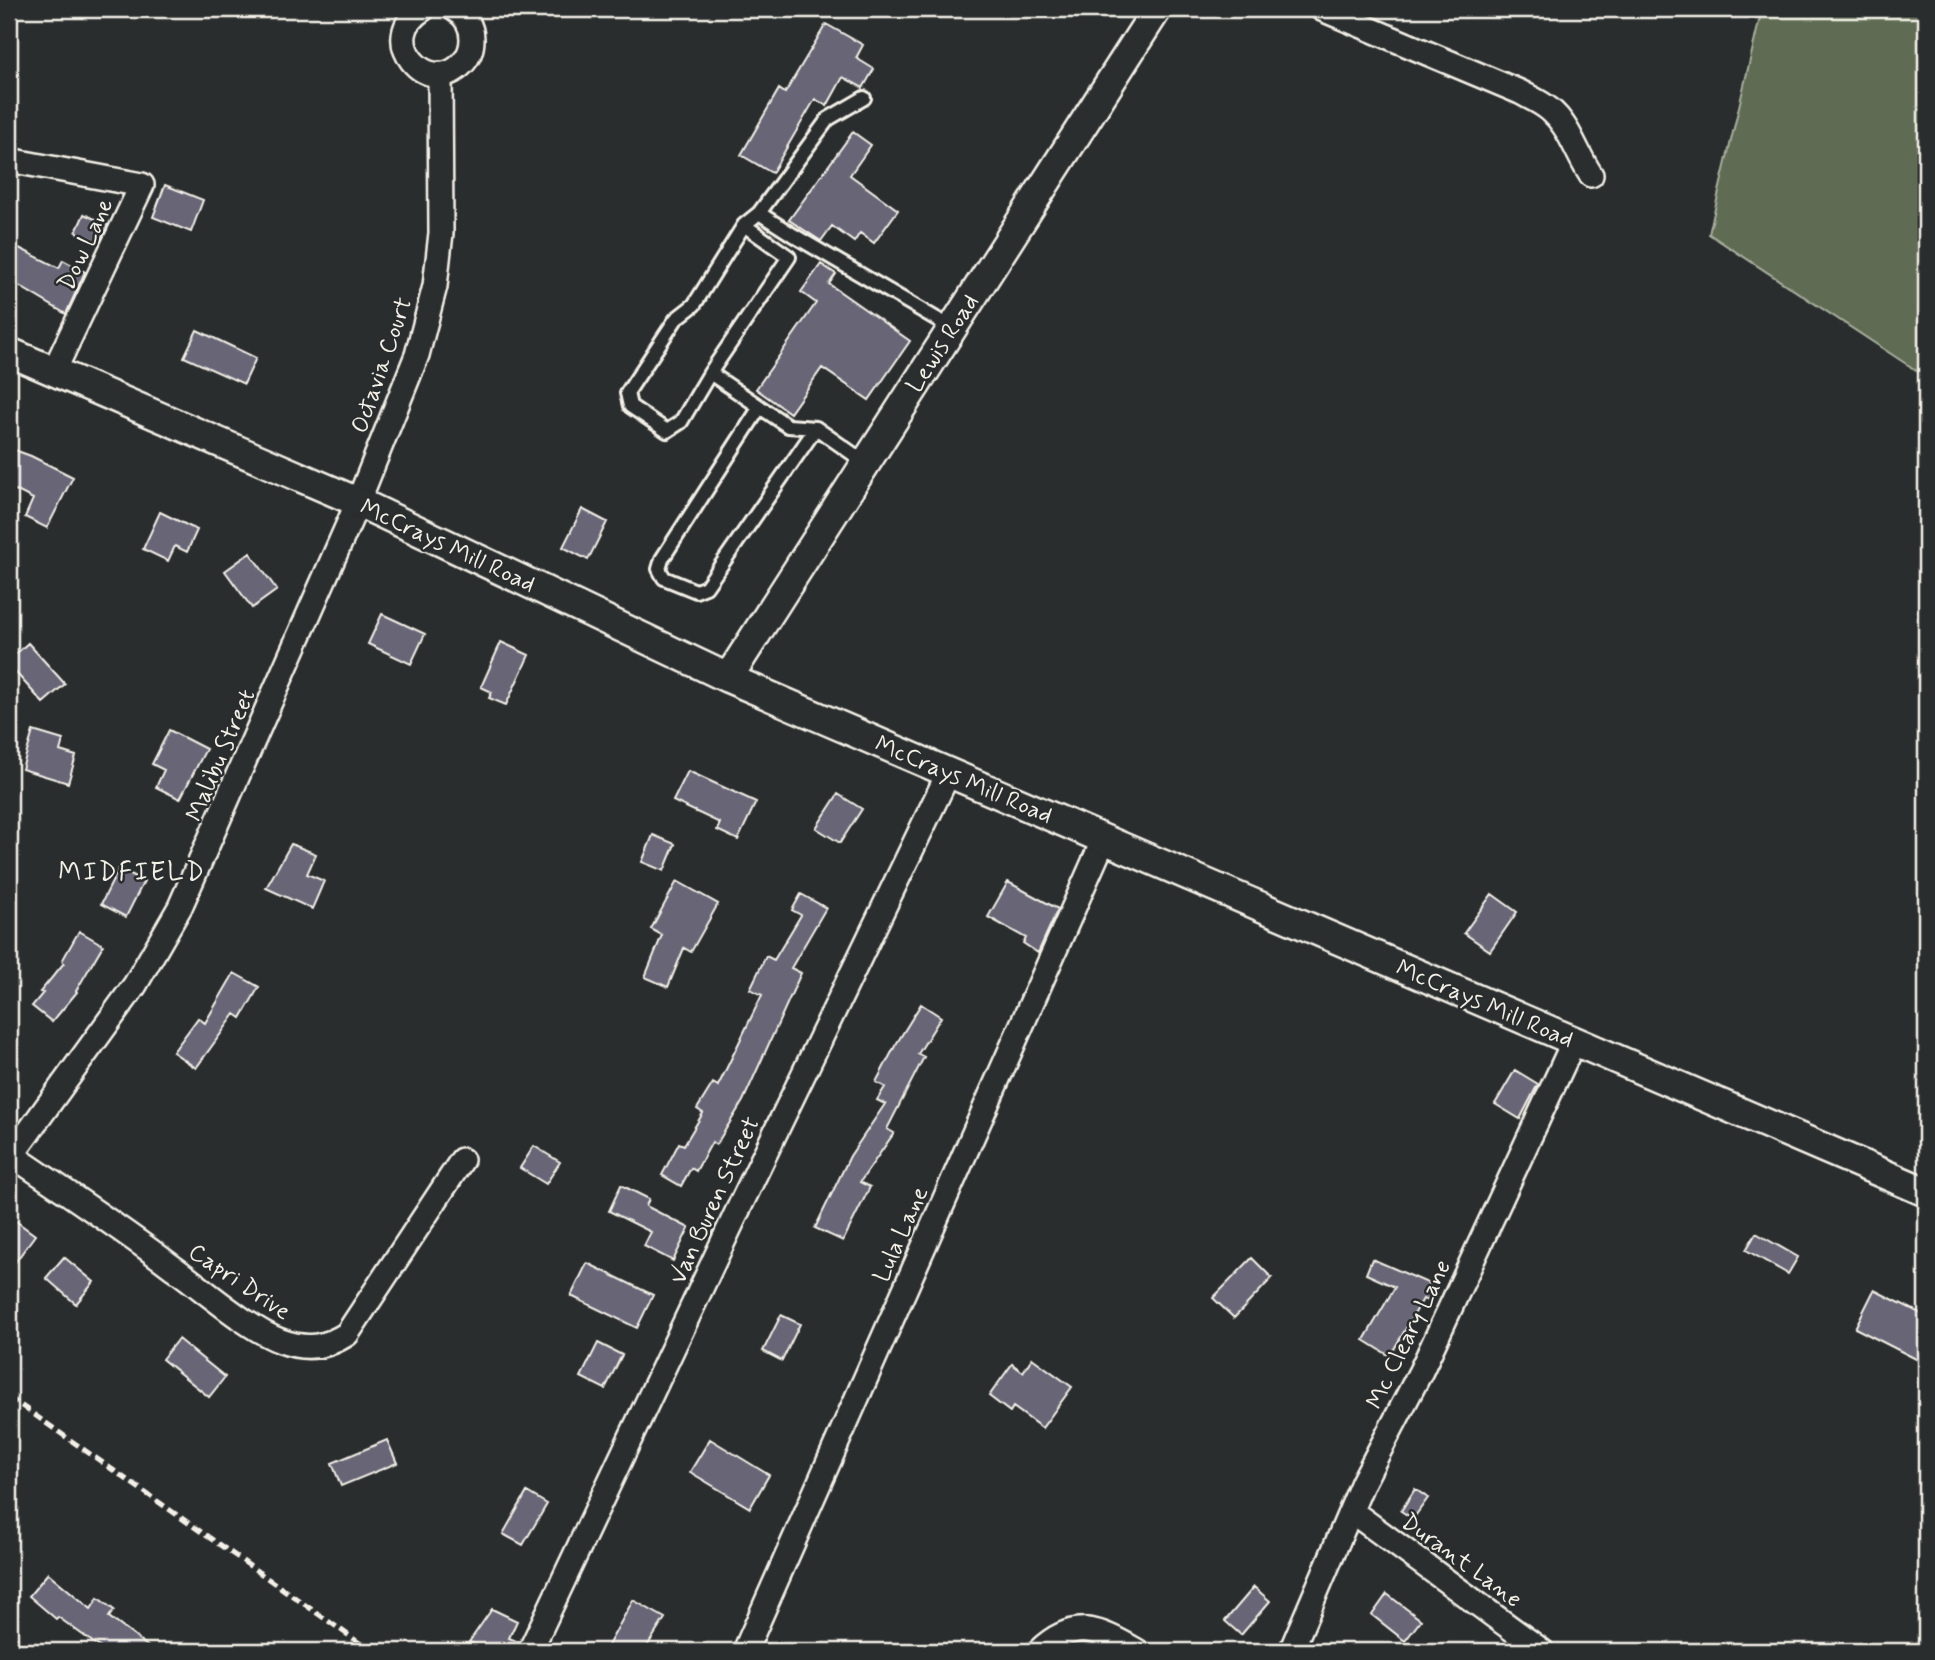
<svg xmlns="http://www.w3.org/2000/svg" width="1935" height="1660" font-family="Mynerve,sans-serif">
<rect width="100%" height="100%" fill="#2a2d2e"/>
<filter id="ink" filterUnits="userSpaceOnUse"><feTurbulence type="fractalNoise" baseFrequency=".0143" numOctaves="2"/><feDisplacementMap in="SourceGraphic" scale="14" xChannelSelector="R" yChannelSelector="G"/><feConvolveMatrix kernelMatrix="1 2 1 2 8 2 1 2 1" color-interpolation-filters="sRGB"/></filter>
<g filter="url(#ink)">
<!-- green -->
<path fill="#5e6c53" stroke="#a9ae9e" stroke-width="2" d="M1762,9H1926V377L1709,234Z"/>
<!-- building -->
<path fill="#686577" stroke="#f4f1e8" stroke-width="2" d="M826,24L863,45L856,58L874,69L863,88L843,77L827,106L815,99L772,173L741,155L779,89L785,93Z
M853,132L871,145L850,175L898,210L874,243L860,233L854,242L832,226L821,241L789,220Z
M165,185L203,200L191,232L153,217Z
M84,214L108,225L99,243L76,232Z
M9,243L59,268L63,260L85,272L66,314L9,280Z
M821,264L836,274L829,284L910,341L869,400L822,368L790,413L756,389L816,303L801,292Z
M197,330L256,358L244,384L184,357Z
M9,448L31,456L73,477L47,528L25,517L33,499L9,487Z
M582,509L607,522L588,560L563,547Z
M160,512L197,530L187,552L175,546L168,561L143,549Z
M250,553L277,590L252,608L225,571Z
M382,614L425,634L411,664L368,644Z
M501,642L529,655L506,705L489,698L492,692L481,687Z
M28,643L65,684L43,703L9,665V660Z
M169,730L206,749L180,799L156,787L164,770L152,764Z
M33,731L63,740L60,751L76,756L68,783L22,769Z
M688,771L756,802L738,840L717,830L720,823L673,801Z
M838,794L862,809L840,843L816,828Z
M653,835L675,844L664,871L642,862Z
M291,844L316,854L307,874L324,881L312,909L266,888Z
M119,868L144,881L126,917L101,904Z
M677,881L718,904L691,952L684,948L668,987L645,977L662,935L651,929Z
M1008,882L1058,909L1038,953L1023,943L1026,938L988,917Z
M801,894L826,908L791,968L801,973L743,1101L716,1145L712,1142L696,1171L691,1168L681,1186L662,1175L679,1143L684,1145L703,1113L697,1109L713,1083L718,1086L762,995L750,989L766,956L774,960L801,915L792,910Z
M1492,894L1517,912L1490,951L1464,933Z
M79,931L103,945L76,991L77,992L52,1022L32,1006L43,993L40,992L64,963L62,961Z
M234,973L259,987L241,1018L235,1014L196,1068L173,1052L198,1018L205,1023Z
M921,1004L941,1017L918,1054L924,1057L887,1129L894,1133L860,1182L870,1187L843,1241L815,1228L850,1156L885,1104L877,1100L885,1087L876,1082L895,1046Z
M1515,1070L1538,1084L1520,1119L1495,1104Z
M534,1146L560,1162L546,1184L520,1168Z
M621,1185L649,1199L646,1206L689,1228L673,1261L644,1246L651,1232L609,1211Z
M9,1216L35,1235L9,1271Z
M1756,1233L1798,1257L1788,1274L1746,1250Z
M64,1257L94,1282L76,1304L46,1278Z
M1252,1258L1272,1278L1234,1318L1213,1298Z
M1372,1259L1437,1287L1431,1302L1423,1299L1390,1356L1364,1340L1395,1287L1366,1274Z
M587,1263L653,1295L637,1328L571,1296Z
M1874,1290L1926,1316V1364L1855,1328Z
M781,1315L800,1324L782,1361L763,1351Z
M178,1339L225,1377L209,1397L162,1359Z
M598,1343L622,1355L605,1389L581,1377Z
M1032,1358L1072,1387L1042,1428L1013,1407L1010,1412L989,1396L1012,1364L1023,1372Z
M710,1439L769,1475L750,1508L690,1472Z
M387,1440L397,1463L341,1486L332,1463Z
M1415,1489L1428,1498L1413,1519L1401,1511Z
M527,1492L547,1504L523,1545L503,1534Z
M48,1573L91,1609L98,1598L114,1610L109,1617L154,1651H105L58,1617L56,1619L29,1596Z
M1254,1587L1270,1601L1241,1635L1225,1621Z
M1387,1594L1421,1620L1405,1641L1372,1615Z
M633,1600L665,1618L644,1651H605Z
M492,1609L517,1621L509,1638L519,1642L516,1651H488L469,1642Z"/>
<g fill="none" stroke-linecap="round" stroke-linejoin="round">
<defs>
<path id="service" d="M759,213L793,235L952,328
M744,225L759,213L828,119L864,98
M710,373L789,257L744,225L694,305L676,319L627,393L630,406L667,431L681,422L710,373L788,426L816,428L866,463
M760,407L662,559L659,569L664,578L696,591L706,587L816,428"/>
<path id="minor" d="M423,9C375,38 428,99 462,64C469,57 472,49 472,39C472,26 465,15 454,9
M1322,9L1520,92C1529,97 1541,102 1549,109C1570,126 1576,153 1591,175
M9,160L142,185L54,371
M9,1153C63,1190 118,1226 171,1266C201,1287 248,1329 281,1341C305,1350 326,1348 347,1334L462,1160
M12,1155L135,985L180,907L358,502L417,355L435,286L441,233L440,74
M1351,1511L1542,1651
M9,1649L12,1651
M530,1651L738,1210L949,772
M745,1651L1104,839
M1039,1651C1075,1617 1099,1629 1137,1651
M1291,1651L1363,1482L1421,1371L1574,1041"/>
<path id="tertiary" d="M9,352L358,502L728,678L1926,1192
M728,678L1157,9"/>
</defs>
<!-- service casing -->
<use href="#service" stroke="#f4f1e8" stroke-width="18"/>
<!-- minor casing -->
<use href="#minor" stroke="#f4f1e8" stroke-width="28"/>
<!-- tertiary casing -->
<use href="#tertiary" stroke="#f4f1e8" stroke-width="33"/>
<!-- service -->
<use href="#service" stroke="#2a2d2e" stroke-width="12"/>
<!-- minor -->
<use href="#minor" stroke="#2a2d2e" stroke-width="23"/>
<!-- tertiary -->
<use href="#tertiary" stroke="#2a2d2e" stroke-width="28"/>
<!-- rail -->
<path stroke="#f4f1e8" stroke-width="5" stroke-dasharray="10 5" stroke-linecap="butt" d="M9,1397L371,1651"/>
</g>
</g>
<g text-anchor="middle" stroke-width="5" stroke-linejoin="round" paint-order="stroke">
<!-- street labels -->
<g font-size="24" fill="#f4f1e8" stroke="#2a2d2e">
<text transform="translate(85 244) rotate(-65)" y="8">Dow Lane</text>
<text transform="translate(942 343) rotate(-57)" y="8">Lewis Road</text>
<text transform="translate(381 365) rotate(-71)" y="8">Octavia Court</text>
<text transform="translate(448 545) rotate(25)" y="8">McCrays Mill Road</text>
<text transform="translate(220 755) rotate(-67)" y="8">Malibu Street</text>
<text transform="translate(964 779) rotate(23)" y="8">McCrays Mill Road</text>
<text transform="translate(1485 1003) rotate(23)" y="8">McCrays Mill Road</text>
<text transform="translate(714 1200) rotate(-65)" y="8">Van Buren Street</text>
<text transform="translate(900 1234) rotate(-66)" y="8">Lula Lane</text>
<text transform="translate(240 1281) rotate(34)" y="8">Capri Drive</text>
<text transform="translate(1408 1334) rotate(-64)" y="8">Mc Cleary Lane</text>
<text transform="translate(1462 1560) rotate(36)" y="8">Durant Lane</text>
</g>
<!-- neighbourhood labels -->
<g font-size="26" letter-spacing="2" fill="#f4f1e8" stroke="#2a2d2e">
<text x="132" y="880">MIDFIELD</text>
</g>
</g>
<!-- margin -->
<rect width="1935" height="1660" fill="none" stroke="#2a2d2e" stroke-width="35"/>
<rect x="18" y="18" width="1900" height="1625" fill="none" stroke="#f4f1e8" stroke-width="2.5" filter="url(#ink)"/>
</svg>
